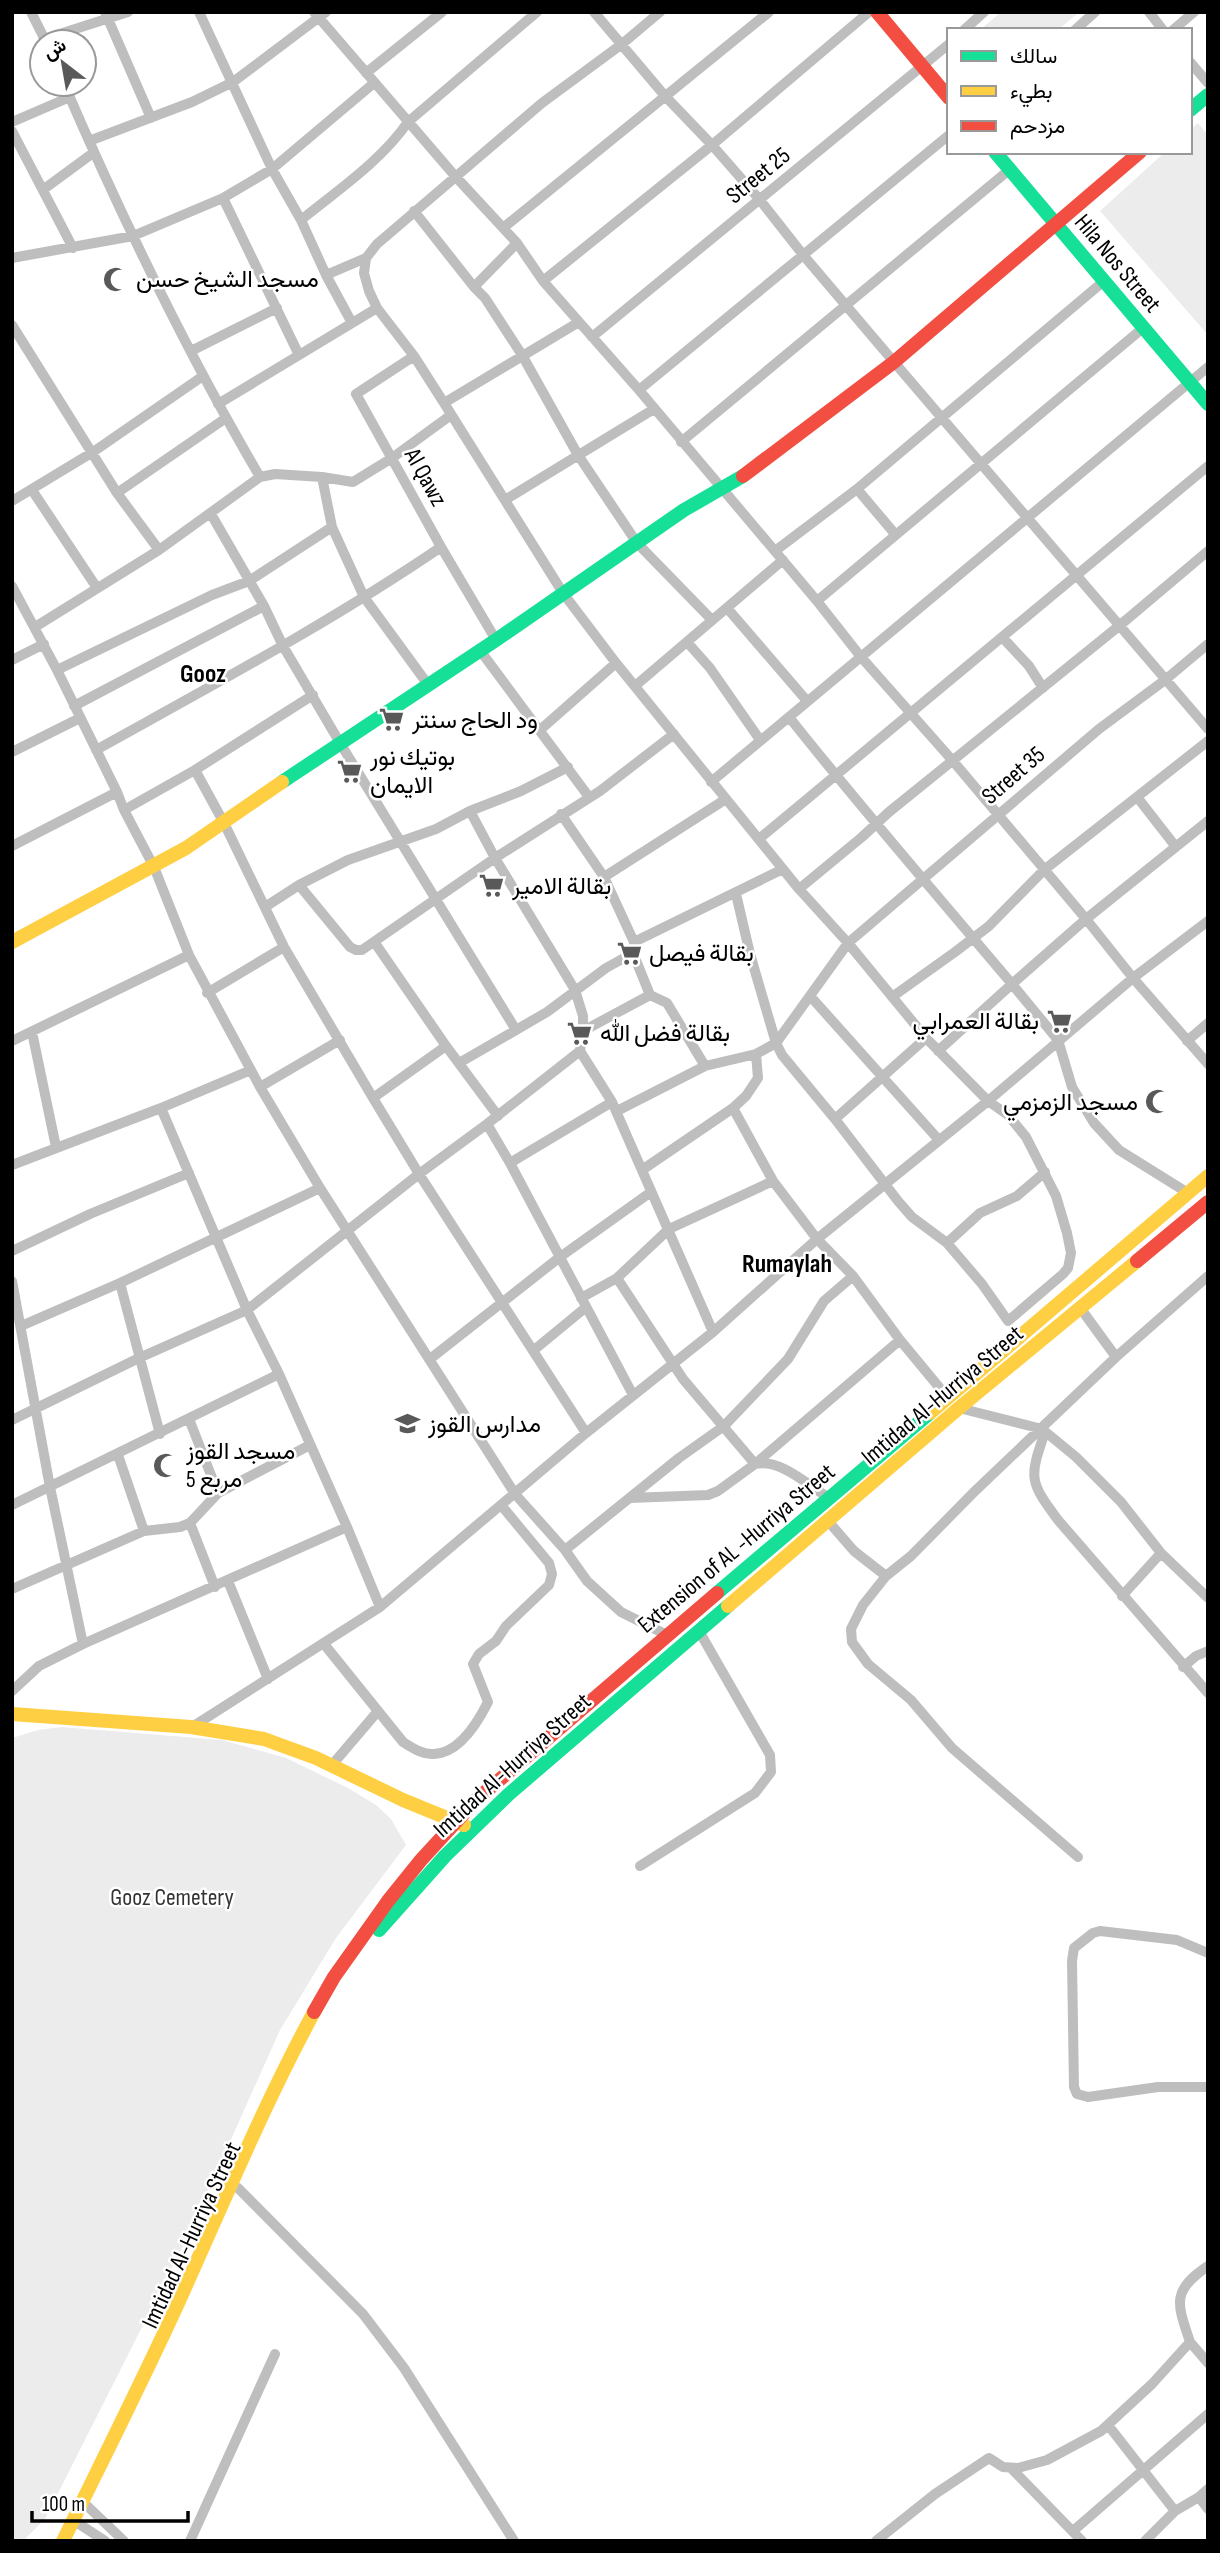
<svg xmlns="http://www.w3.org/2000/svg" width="1220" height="2553" font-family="'Sofia Sans Condensed',Vazirmatn,sans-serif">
<rect width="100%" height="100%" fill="#fff"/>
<!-- green -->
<path fill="#ececec" d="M1001,12H1077L1078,13L1058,30H980Z
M1198,123L1208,135V335L1100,211L1165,152H1190V130Z
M62,1727L222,1740L286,1758L348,1788L376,1805L391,1819L406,1845L336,1938L280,2030L185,2242L45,2519L23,2541H12V1738L38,1730Z"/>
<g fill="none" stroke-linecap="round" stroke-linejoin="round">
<!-- street -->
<path stroke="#bebebe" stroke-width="10" d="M31,12L46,42
M105,12L151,118
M199,12L272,169L301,220L326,275L352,323
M314,12L455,176L517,243L543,281L639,390L817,601L861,657L953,761L1086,919L1133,978L1208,1064
M594,12L665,96L712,145L760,200L804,256L894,362L1208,729
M660,12L622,44L542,103L377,244L366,258L364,273L369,291L377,308L414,356L444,403L563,593L616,663L799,889L848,943L926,1038L988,1101L1008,1115L1026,1137L1056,1196L1067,1233L1071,1253L1068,1268L1063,1274L1008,1321L982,1284L947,1243L912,1217L898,1201L835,1119L782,1055L776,1043L750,954L736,894
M1149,12L1163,30
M964,30L984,12
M1075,30L1095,12
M1173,30L1194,12
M44,39L128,12
M1190,62L1208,83
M366,73L442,12
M64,84C122,218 186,351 260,477
M12,122L70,97
M12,131L73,248
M89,141L192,102L233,82L326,12
M44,189L93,153
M223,198L299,355
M414,211L474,287L485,298L522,355L578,455L637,543L712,620
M301,220C338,190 381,161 408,122L537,12
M503,228L769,12
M12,258L133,236L223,198L272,169L374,83
M326,275L366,258
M543,281L712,145L869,12
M474,287L517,243
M12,325L117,493L159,550
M592,337L949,44
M191,351L277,308
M414,356L356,394L441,547L496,640
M639,390L949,135
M444,403L579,322
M218,404L377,308
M681,442L1009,170
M857,489L895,534
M32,490L97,588
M117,493L226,418
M505,500L654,409
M12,501L93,452L203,376
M211,514L264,606L283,646L340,743L516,1030
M775,551L857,489L1104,281
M12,586L57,670L117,792L124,810L154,867L189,955L260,1087L320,1188L515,1494L565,1550L587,1581L621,1612L667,1635
M817,601L1143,328
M727,608L807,701
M35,627L159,550L260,477L275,474L322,477
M1002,637L1029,666L1043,688
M687,642L710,668L760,740
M479,649L589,797
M12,660L44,644
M57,670L212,595L249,581L332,527
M429,686L364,597L332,527L322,477L353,482L392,458L451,415
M635,686L783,560
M74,706L264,606
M789,717C861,808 937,895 1012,984L1086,919L1208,821
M540,730L616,663
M96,750C213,685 331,622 441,547
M12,752L80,718
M195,770L224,823L284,947L373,1098L419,1174L586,1433
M711,782L1208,367
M1137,797L1176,847
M124,810L195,770L313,695
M561,814L604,877L634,942L633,953L650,995L667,1003L705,1066
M759,839L1208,466
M12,846L117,792
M604,877L726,799
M299,885L350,947L356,950H362L495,858L600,791L674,734
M799,889L862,837L889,812L1119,626L1208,551
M265,907L299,885L348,860L436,829L470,811L521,791L568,767
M634,942L783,869
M375,943L446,1046L498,1116
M207,993L284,947
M811,997L938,1139
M892,997L955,952L989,926L1044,870L1208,741
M583,1031L650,995
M32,1032L56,1147
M12,1041L189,955
M1187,1041L1208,1023
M580,1051L612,1102L713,1332
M938,1051L1012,984L1058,1040L1072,1087L1094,1123L1119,1150L1188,1193
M459,1063L547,1012L606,968L633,953
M260,1087L340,1040
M373,1098L446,1046
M161,1108L247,1310L279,1374L347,1527L380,1607
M733,1108L773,1181L817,1239L853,1276L900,1340L948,1398
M617,1111L705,1066L756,1054L776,1043L848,943L1099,729L1165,680L1208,644
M835,1119L926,1038
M487,1124L510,1163L633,1395
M510,1163L612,1102
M12,1165L161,1108L251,1070
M642,1170L733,1108L746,1096L758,1078L756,1054
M947,1243L980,1213L1017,1196L1045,1172
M12,1251L90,1214L189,1173
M617,1278L683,1379L755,1464C780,1458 808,1485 829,1498
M12,1281L50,1487L83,1644
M120,1283L160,1434
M581,1298L617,1278L669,1229L773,1181
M1081,1309L1116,1357
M21,1326L120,1283L320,1188
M534,1350L585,1308
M430,1359L560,1257L651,1192
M959,1408L1042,1429L1076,1457L1121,1502L1161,1553L1208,1598
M189,1419L218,1493
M12,1420L139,1358L247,1310L419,1174L487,1124L580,1051L583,1031V1016L575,990L495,858L470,811
M1045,1432C1029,1478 1029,1481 1058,1520L1208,1693
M118,1455L144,1531
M630,1498L708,1495L718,1491L755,1464L900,1340
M12,1505L279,1374
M828,1521L854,1551L886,1576
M190,1523L215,1587
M565,1550L679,1458L724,1426L788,1359L824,1301L853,1276
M228,1581L268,1679
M12,1589L144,1531L180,1527L190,1523L218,1493L310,1445
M1122,1596L1161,1553
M324,1644L403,1742C413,1748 423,1755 434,1754C459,1753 478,1722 488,1702L473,1664L479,1654L496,1641L506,1626L549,1585L552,1574L549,1563L501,1505
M1183,1667L1196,1656L1208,1651
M12,1691L39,1666L83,1644L347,1527
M192,1727L380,1607L586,1433L713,1332L817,1239L988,1101L1133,978L1208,921
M332,1765L378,1711
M1078,1857L952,1748L911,1700L868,1664L852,1642L851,1629L863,1605L886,1576L911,1556L976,1490L1116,1357L1208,1276
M640,1866L755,1793L771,1772L770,1755L699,1631
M1208,1953L1177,1940L1100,1931L1093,1933L1074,1948L1072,1961L1074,2087L1077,2094L1088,2097L1158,2087H1208
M238,2188L363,2314L404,2368L514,2541
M1190,2342L1208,2363
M1108,2425L1175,2511
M1011,2468L1082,2541
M1199,2497L1208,2509
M82,2501L124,2541
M73,2520L105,2541
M1073,2531L1208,2414
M190,2541L275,2354
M876,2541L935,2494L989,2458L1003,2467L1018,2468L1047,2460L1101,2431L1152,2384L1190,2342C1177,2303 1171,2291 1208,2266
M1145,2541L1175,2511L1199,2497L1208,2489"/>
<!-- fast -->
<path stroke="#16e098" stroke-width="14" d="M1190,110L1208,95
M995,152L1208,404
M282,782L496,640L684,510L743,476
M717,1593L930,1413
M379,1930L445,1856L509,1794L728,1606"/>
<!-- slow -->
<path stroke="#ffcf43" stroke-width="14" d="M12,942L186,848L282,782
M930,1413L1208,1176
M728,1606L959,1408L1137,1261
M12,1714L191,1727L264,1739L316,1758L403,1800L464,1825
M63,2541C102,2461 142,2382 179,2301C223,2204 263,2106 314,2012"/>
<!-- jam -->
<path stroke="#f24e42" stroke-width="14" d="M877,12L949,98
M743,476L894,362L1140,152
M1137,1261L1208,1202
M314,2012L334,1977L388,1901L421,1860L476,1800L717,1593"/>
</g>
<!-- icons -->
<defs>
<symbol id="mosque-bare" viewBox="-9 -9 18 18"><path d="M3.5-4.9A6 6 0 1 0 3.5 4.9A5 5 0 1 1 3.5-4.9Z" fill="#595959" stroke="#fff" stroke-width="2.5" paint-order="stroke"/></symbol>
<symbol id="supermarket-bare" viewBox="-9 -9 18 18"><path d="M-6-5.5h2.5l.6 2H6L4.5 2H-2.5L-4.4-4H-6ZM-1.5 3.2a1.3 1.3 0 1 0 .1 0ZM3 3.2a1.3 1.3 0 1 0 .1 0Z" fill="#595959" stroke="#fff" stroke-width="2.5" paint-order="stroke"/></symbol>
<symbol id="school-bare" viewBox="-9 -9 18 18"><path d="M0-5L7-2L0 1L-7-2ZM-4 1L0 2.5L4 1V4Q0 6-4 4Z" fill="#595959" stroke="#fff" stroke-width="2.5" paint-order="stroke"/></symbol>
</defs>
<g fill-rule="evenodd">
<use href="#mosque-bare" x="98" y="262" width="35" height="35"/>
<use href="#supermarket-bare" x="374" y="702" width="35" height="35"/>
<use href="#supermarket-bare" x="332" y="754" width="35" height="35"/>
<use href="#supermarket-bare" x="474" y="868" width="35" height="35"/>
<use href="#supermarket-bare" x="612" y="936" width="35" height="35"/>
<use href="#supermarket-bare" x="1042" y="1004" width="35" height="35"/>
<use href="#supermarket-bare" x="562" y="1016" width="35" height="35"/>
<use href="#mosque-bare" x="1140" y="1084" width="35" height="35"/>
<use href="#school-bare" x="390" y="1406" width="35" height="35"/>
<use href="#mosque-bare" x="148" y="1448" width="35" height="35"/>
</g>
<g text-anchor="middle" stroke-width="5" stroke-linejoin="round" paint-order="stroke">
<!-- street labels -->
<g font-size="24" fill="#000" stroke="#fff">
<text transform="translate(758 175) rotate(-39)" y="8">Street 25</text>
<text transform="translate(1118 263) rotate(50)" y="8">Hila Nos Street</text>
<text transform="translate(426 477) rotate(61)" y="8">Al Qawz</text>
<text transform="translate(1013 775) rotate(-41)" y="8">Street 35</text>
<text transform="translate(942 1395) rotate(-40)" y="8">Imtidad Al-Hurriya Street</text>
<text transform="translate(736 1548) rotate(-40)" y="8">Extension of AL -Hurriya Street</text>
<text transform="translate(512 1765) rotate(-42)" y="8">Imtidad Al-Hurriya Street</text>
<text transform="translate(191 2235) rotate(-65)" y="8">Imtidad Al-Hurriya Street</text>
</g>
<!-- poi labels -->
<g font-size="24" fill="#000" stroke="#fff" text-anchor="start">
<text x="136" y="287">مسجد الشيخ حسن</text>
<text x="412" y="728">ود الحاج سنتر</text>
<text x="370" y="765">بوتيك نور<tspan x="370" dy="28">الايمان</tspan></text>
<text x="512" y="894">بقالة الامير</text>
<text x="649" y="961">بقالة فيصل</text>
<text x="1039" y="1029" text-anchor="end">بقالة العمرابي</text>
<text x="600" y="1041">بقالة فضل الله</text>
<text x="1138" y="1110" text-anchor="end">مسجد الزمزمي</text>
<text x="428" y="1432">مدارس القوز</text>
<text x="186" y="1459">مسجد القوز<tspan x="186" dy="28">مربع 5</tspan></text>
</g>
<!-- park labels -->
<g font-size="24" fill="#333" stroke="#fff">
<text x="172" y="1905">Gooz Cemetery</text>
</g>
<!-- neighbourhood labels -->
<g font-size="26" font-weight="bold" fill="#000" stroke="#fff">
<text x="203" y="682">Gooz</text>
<text x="787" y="1272">Rumaylah</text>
</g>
</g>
<!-- border -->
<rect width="1220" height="2553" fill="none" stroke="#000000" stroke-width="28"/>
<!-- legend -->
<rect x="947" y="28" width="245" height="126" fill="#ffffff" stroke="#999999" stroke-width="2"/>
<rect x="961" y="51" width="35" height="10" fill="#16e098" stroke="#999999" stroke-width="2"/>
<text x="1010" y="63" font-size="21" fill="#000000">سالك</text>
<rect x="961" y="86" width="35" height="10" fill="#ffcf43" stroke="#999999" stroke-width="2"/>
<text x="1010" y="98" font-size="21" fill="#000000">بطيء</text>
<rect x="961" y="121" width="35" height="10" fill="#f24e42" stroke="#999999" stroke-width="2"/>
<text x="1010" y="133" font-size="21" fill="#000000">مزدحم</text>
<!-- north arrow -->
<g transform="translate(63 63) rotate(329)"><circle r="33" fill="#ffffff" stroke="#999999" stroke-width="2"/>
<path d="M0-5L12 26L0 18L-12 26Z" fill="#595959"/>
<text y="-10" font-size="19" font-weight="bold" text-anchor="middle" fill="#000000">ش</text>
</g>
<!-- scale -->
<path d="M32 2511v10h156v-10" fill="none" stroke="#000000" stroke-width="3.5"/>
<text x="42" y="2511" font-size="21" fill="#000000" stroke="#ffffff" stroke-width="5" paint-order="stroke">100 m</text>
</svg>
